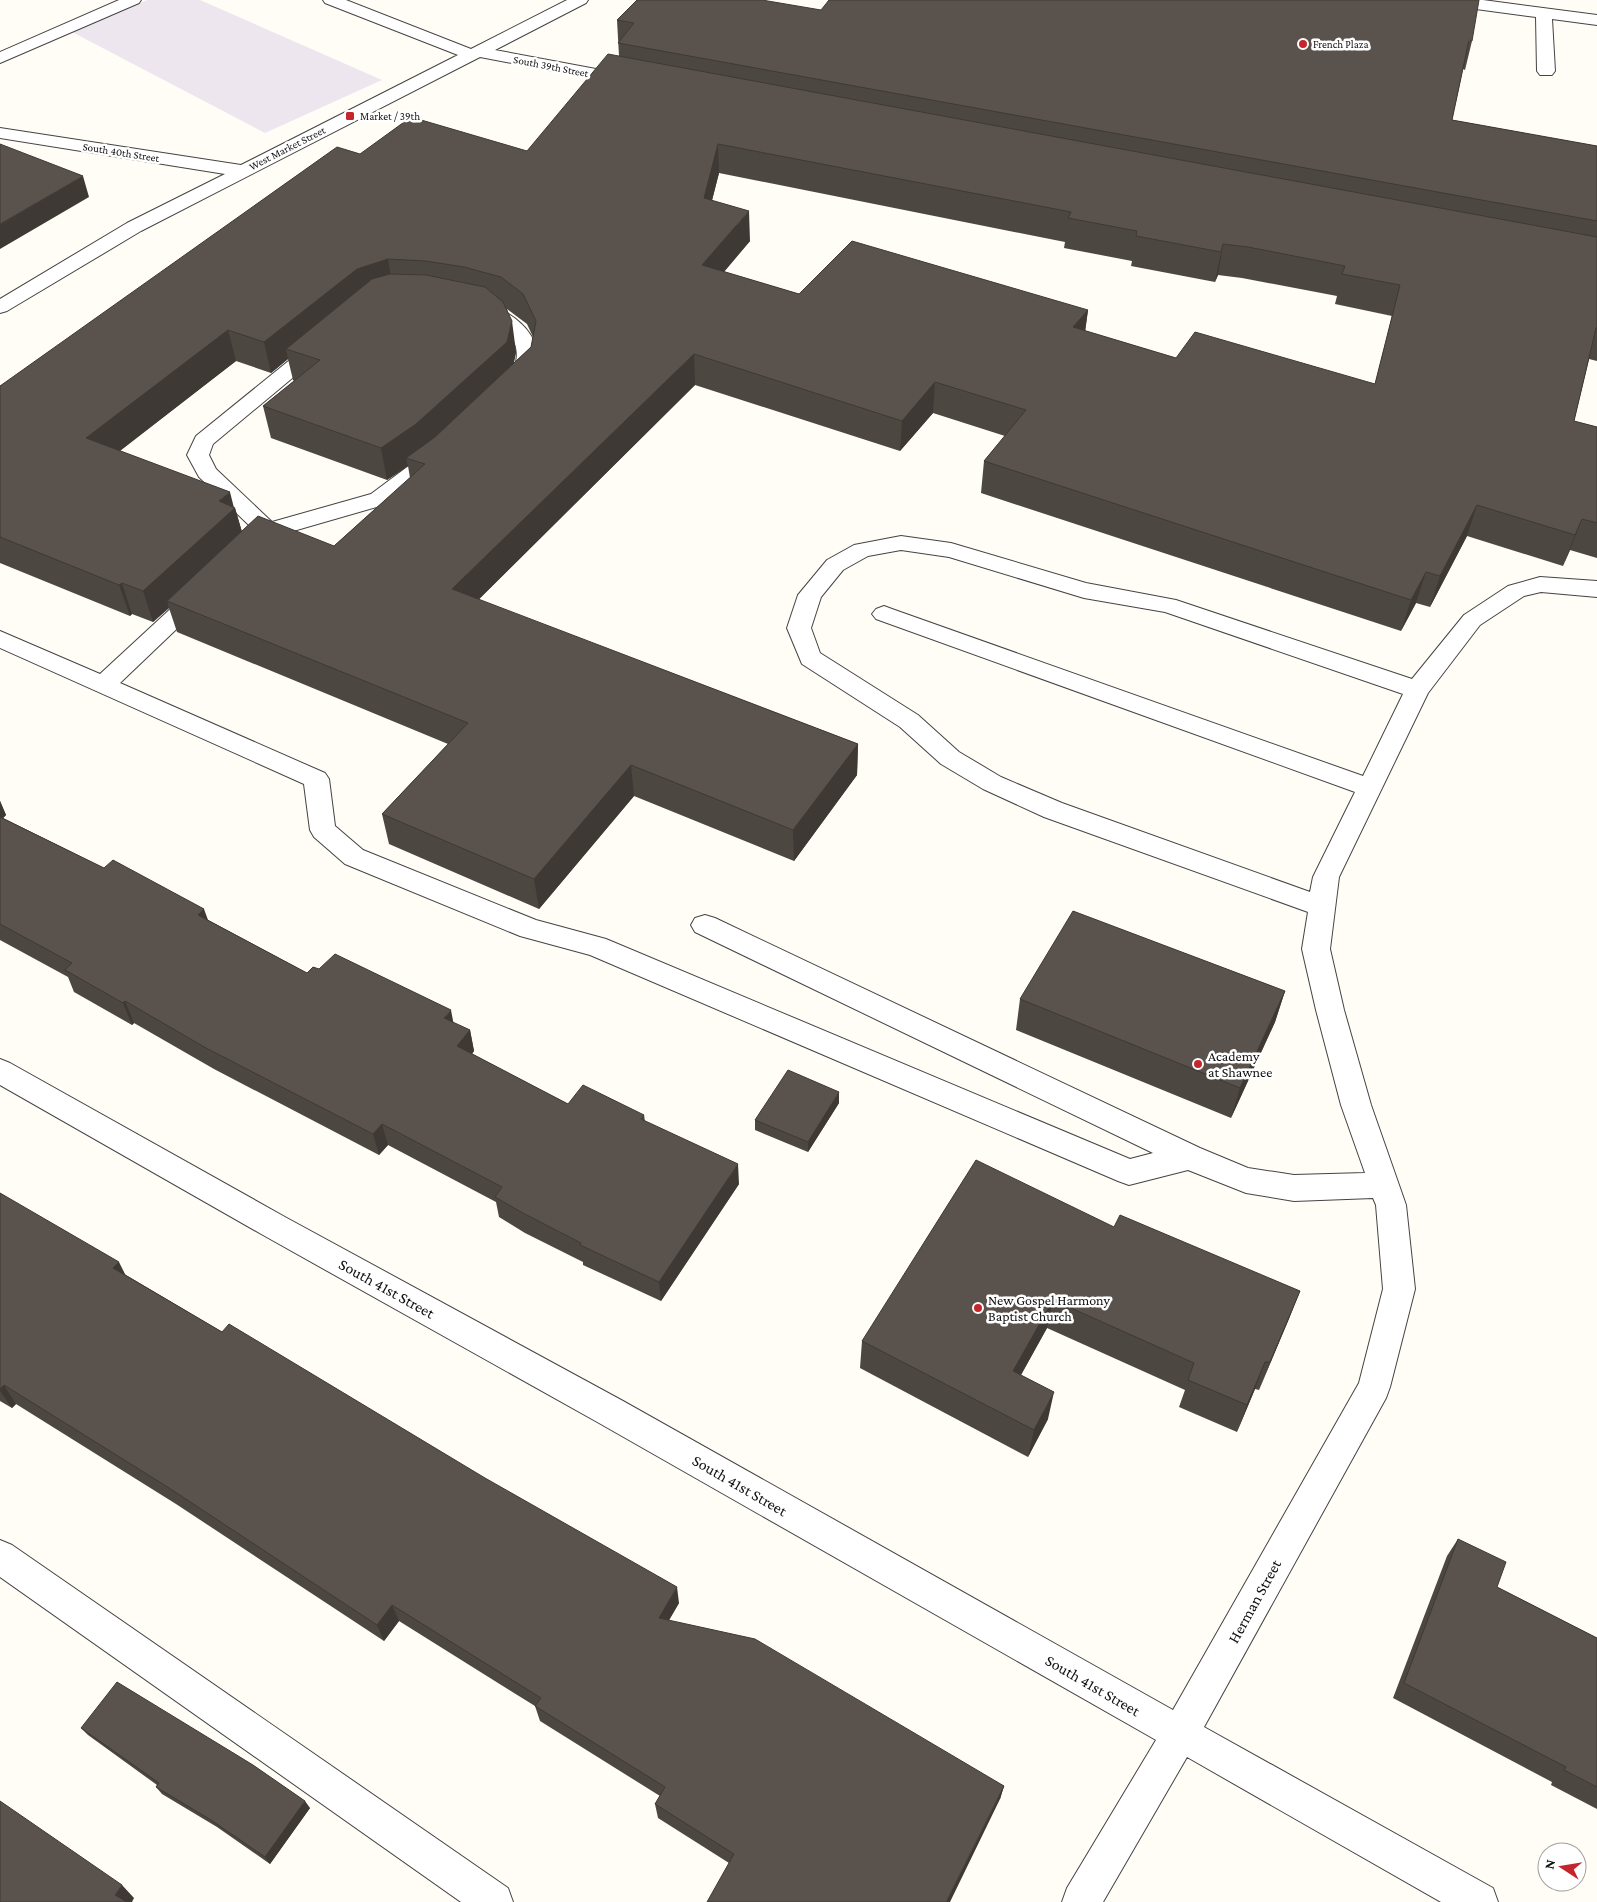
<svg xmlns="http://www.w3.org/2000/svg" width="1597" height="1902" font-family="'Crimson Pro',serif">
<rect width="100%" height="100%" fill="#fffdf5"/>
<!-- industrial -->
<path fill="#eee6ef" d="M147,0H200L382,80L265,133L72,32Z"/>
<g fill="none" stroke-linecap="round" stroke-linejoin="round">
<defs>
<path id="minor" d="M119,0H141L139,3L0,63V52Z
M323,0H346L471,49L567,0H588L586,3L495,50L628,75L634,76L637,80L634,84L628,85L480,57L141,231L7,311L0,313V299L127,223L225,174L0,138V128L241,165L458,55L325,3Z
M1438,0H1483L1597,15V25L1552,19L1555,71L1552,75H1540L1537,71L1536,17L1446,5L1440,3Z
M480,302C520,312 559,349 523,388L516,390L509,388L506,384C524,358 520,334 490,319C483,316 475,315 470,308L473,304Z
M319,340L326,342L329,346L326,350L213,444L209,455L216,469L272,522L371,494L430,450L438,448L446,450L449,455L446,460L387,504L276,536L261,550L253,552L245,550L242,545L255,531L199,477L187,455L196,436L312,342Z
M901,536L951,543L1086,583L1176,600L1412,679L1464,615L1508,586L1540,577L1597,581V597L1541,592L1524,596L1480,625L1428,693L1339,877L1330,949L1344,1010L1371,1105L1406,1205L1415,1289L1390,1387L1386,1398L1204,1727L1493,1888L1498,1902H1441L1187,1757L1103,1902H1062L1067,1888L1156,1740L599,1423L263,1235L0,1085V1059L10,1063L285,1217L623,1401L1173,1710L1359,1383L1383,1289L1376,1205L1373,1198L1294,1201L1246,1193L1188,1170L1129,1185L1118,1181L590,955L520,936L345,864L314,837L310,830L304,784L0,648V631L100,674L192,589L200,586L208,589L212,594L208,599L120,683L325,773L329,779L335,826L363,850L536,920L606,939L1130,1159L1153,1153L695,932L691,925L695,918L705,915L715,918L1200,1148L1248,1168L1294,1175L1365,1173L1341,1105L1316,1010L1302,949L1308,912L1044,817L983,789L941,764L900,727L802,664L787,628L798,595L827,560L854,545ZM901,550L949,557L1084,598L1165,612L1403,694L1363,776L892,609L884,606L876,609L872,614L876,619L1355,792L1313,877L1310,892L1062,803L1001,777L959,752L918,715L820,653L811,628L821,597L843,570L868,556Z
M0,1540L12,1545L508,1888L513,1902H461L0,1577Z"/>
</defs>
<!-- minor casing -->
<use href="#minor" stroke="#444" stroke-width="2"/>
<!-- minor -->
<use href="#minor" fill="#fff" fill-rule="evenodd"/>
</g>
<!-- wall -->
<path fill="#4d4742" fill-rule="evenodd" d="M821,10L1472,41L1465,70L1463,69L1452,120L1597,146V361L1589,359L1574,421L1597,427V558L1570,550L1563,566L1467,536L1430,607L1416,603L1401,631L981,493L984,461L1005,436L933,413L900,451L695,385L478,600L858,744L857,775L794,861L634,796L539,909L389,844L382,814L448,744L177,632L169,608L153,622L132,614L130,616L0,563V386L360,154L527,151L619,56L617,20ZM719,173L1065,242L1064,248L1132,261L1131,266L1215,282L1218,275L1242,278L1337,296L1335,304L1392,316L1375,384L1176,358L1085,331L1088,310L799,294L724,272L750,241L712,200ZM507,309L527,324L533,337L531,347L514,363L516,352ZM288,359L293,380L294,381L263,406L271,438L387,480L408,466L410,478L334,546L242,532L235,508L120,451L236,361L271,373Z
M0,801L6,815L3,818L208,920L307,973L453,1023L470,1030L474,1051L472,1054L568,1104L644,1115L645,1121L739,1184L661,1301L583,1265V1262L525,1233L499,1217L496,1202L388,1145L379,1155L214,1069L134,1023L132,1025L74,992L68,977L0,940Z
M1285,991L1275,1022L1231,1118L1016,1030L1020,999Z
M839,1103L808,1152L755,1130V1120Z
M0,1193L126,1275L679,1603L669,1620L1004,1786L1000,1799L729,1863L658,1818L655,1804L660,1796L540,1721L535,1706L399,1621L384,1641L176,1504L16,1404L12,1408L0,1401Z
M1114,1227L1300,1291L1259,1390L1255,1389L1237,1432L1179,1407L1185,1390L1047,1328L1021,1375L1048,1419L1028,1457L860,1368L862,1341Z
M1458,1539L1497,1587L1597,1638V1809L1551,1785L1552,1782L1393,1698L1447,1556Z
M81,1728L310,1808L270,1864L217,1827L162,1794L156,1787L157,1785L88,1735Z"/>
<!-- shaded-wall -->
<path fill="#3f3936" d="M718,144L719,173L705,228L704,198Z
M83,176L89,197L0,249V224Z
M749,211L750,241L704,295L702,265Z
M1223,244L1218,275L1215,282L1221,252Z
M388,259L393,289L286,349L288,359L271,373L264,342L357,269Z
M1088,310L1084,340L1073,327Z
M512,321L516,352L511,374L422,456L406,458L408,466L387,480L381,448Z
M228,330L236,361L96,469L86,438Z
M694,354L695,385L457,621L452,589Z
M935,382L933,413L900,451L902,421Z
M230,492L234,508H235L244,539L167,601L169,608L153,622L143,591L219,501Z
M1477,505L1467,536L1430,607L1440,576Z
M1582,519L1570,550L1563,566L1575,535Z
M1426,572L1416,603L1401,631L1411,600Z
M122,583L132,614L130,616L119,585Z
M858,744L857,775L794,861L793,830Z
M631,765L634,796L539,909L534,879Z
M0,801L6,815L1,820L0,828Z
M204,909L212,931L198,915Z
M1285,991L1275,1022L1231,1118L1240,1088Z
M125,1001L134,1023L132,1025L123,1003Z
M451,1010L455,1031L444,1018Z
M470,1030L474,1051L462,1067L457,1046Z
M839,1092V1103L808,1152V1142Z
M382,1124L388,1145L379,1155L373,1134Z
M738,1164L739,1184L661,1301L659,1282Z
M119,1262L129,1282L113,1268Z
M1300,1291L1289,1319L1259,1390L1270,1362Z
M1053,1300L1047,1328L1008,1398L1013,1371Z
M1265,1362L1255,1389L1237,1432L1247,1405Z
M4,1385L16,1404L12,1408L0,1391V1389Z
M1054,1392L1048,1419L1028,1457L1034,1430Z
M677,1587L679,1603L661,1634L659,1618Z
M392,1605L399,1621L384,1641L377,1625Z
M1004,1786L1000,1799L950,1902H946Z
M305,1801L310,1808L270,1864L265,1857Z
M122,1885L134,1898L132,1902H123L115,1895Z"/>
<!-- building -->
<path fill="#5a524d" stroke="#3f3936" fill-rule="evenodd" d="M637,0H762L821,10L829,0H1479L1472,41L1469,40L1452,120L1597,146V221L618,43L634,23L617,20Z
M608,54L1597,237V328H1596L1574,421L1597,427V523L1582,519L1575,535L1477,505L1440,576L1426,572L1411,600L984,461L1026,410L935,382L902,421L694,354L452,589L858,744L793,830L631,765L534,879L382,814L468,723L167,601L258,516L334,546L425,464L406,458L435,437L531,347L536,321L523,294L501,277L464,267L426,261L388,259L357,269L264,342L228,330L86,438L230,492L219,501L235,508L143,591L122,583L119,585L0,537V386L337,147L360,154L411,117L527,151ZM718,144L1071,212L1068,218L1137,231L1136,236L1221,252L1223,244L1248,247L1345,266L1342,274L1400,285L1375,384L1195,332L1176,358L1073,327L1088,310L852,241L799,294L702,265L749,211L704,198Z
M0,144L83,176L0,224Z
M390,274L426,275L485,287L503,302L512,321L507,342L416,424L381,448L263,406L320,360L286,349L372,279Z
M0,817L104,868L113,860L204,909L198,915L307,973L313,967L319,969L335,954L451,1010L444,1018L470,1030L457,1046L568,1104L583,1085L644,1115L641,1119L738,1164L659,1282L580,1245L581,1243L521,1212L495,1197L502,1187L382,1124L373,1134L206,1048L125,1001L123,1003L65,970L72,963L0,924Z
M1073,911L1285,991L1240,1088L1020,999Z
M788,1070L839,1092L808,1142L755,1120Z
M976,1160L1114,1227L1120,1215L1300,1291L1270,1362H1265L1247,1405L1188,1380L1194,1363L1053,1300L1013,1371L1054,1392L1034,1430L862,1341Z
M0,1193L119,1262L113,1268L222,1332L229,1324L485,1478L677,1587L659,1618L755,1639L1004,1786L946,1902H707L734,1854L655,1804L665,1787L535,1706L541,1698L392,1605L377,1625L166,1486L4,1385L0,1389Z
M1458,1539L1506,1562L1497,1587L1597,1638V1787L1564,1770L1566,1767L1404,1683Z
M117,1682L253,1765L305,1801L265,1857L211,1820L156,1787L159,1783L81,1728Z
M0,1801L122,1885L115,1895L127,1902H0Z"/>
<!-- markers -->
<g fill="#c4262e" stroke="#fff" stroke-width="2">
<circle cx="1303" cy="44" r="5"/>
<rect x="345" y="111" width="10" height="10" rx="2.5"/>
<circle cx="1198" cy="1064" r="5"/>
<circle cx="978" cy="1308" r="5"/>
</g>
<g text-anchor="middle" stroke-width="5" stroke-linejoin="round" paint-order="stroke">
<!-- far-poi labels -->
<g font-size="11" fill="#111" stroke="#fff" text-anchor="start">
<text x="1313" y="48">French Plaza</text>
<text x="360" y="120">Market / 39th</text>
</g>
<!-- far-street labels -->
<g font-size="11" fill="#111" stroke="#fff">
<text transform="translate(551 66) rotate(11)" y="4">South 39th Street</text>
<text transform="translate(287 148) rotate(-27)" y="4">West Market Street</text>
<text transform="translate(121 152) rotate(9)" y="4">South 40th Street</text>
</g>
<!-- poi labels -->
<g font-size="14" fill="#111" stroke="#fff" text-anchor="start">
<text x="1208" y="1061">Academy<tspan x="1208" dy="16">at Shawnee</tspan></text>
<text x="988" y="1305">New Gospel Harmony<tspan x="988" dy="16">Baptist Church</tspan></text>
</g>
<!-- near-street labels -->
<g font-size="16" fill="#111" stroke="#fff">
<text transform="translate(387 1288) rotate(29)" y="6">South 41st Street</text>
<text transform="translate(740 1485) rotate(30)" y="6">South 41st Street</text>
<text transform="translate(1254 1601) rotate(-61)" y="6">Herman Street</text>
<text transform="translate(1093 1685) rotate(30)" y="6">South 41st Street</text>
</g>
</g>
<!-- north arrow -->
<g transform="translate(1562 1867) rotate(282)"><circle r="24" fill="#ffffff" stroke="#a0a0a0"/>
<path d="M0-4L9 19L0 12L-9 19Z" fill="#c4262e"/>
<text y="-8" font-size="14" font-weight="bold" text-anchor="middle" fill="#111111">N</text>
</g>
</svg>
